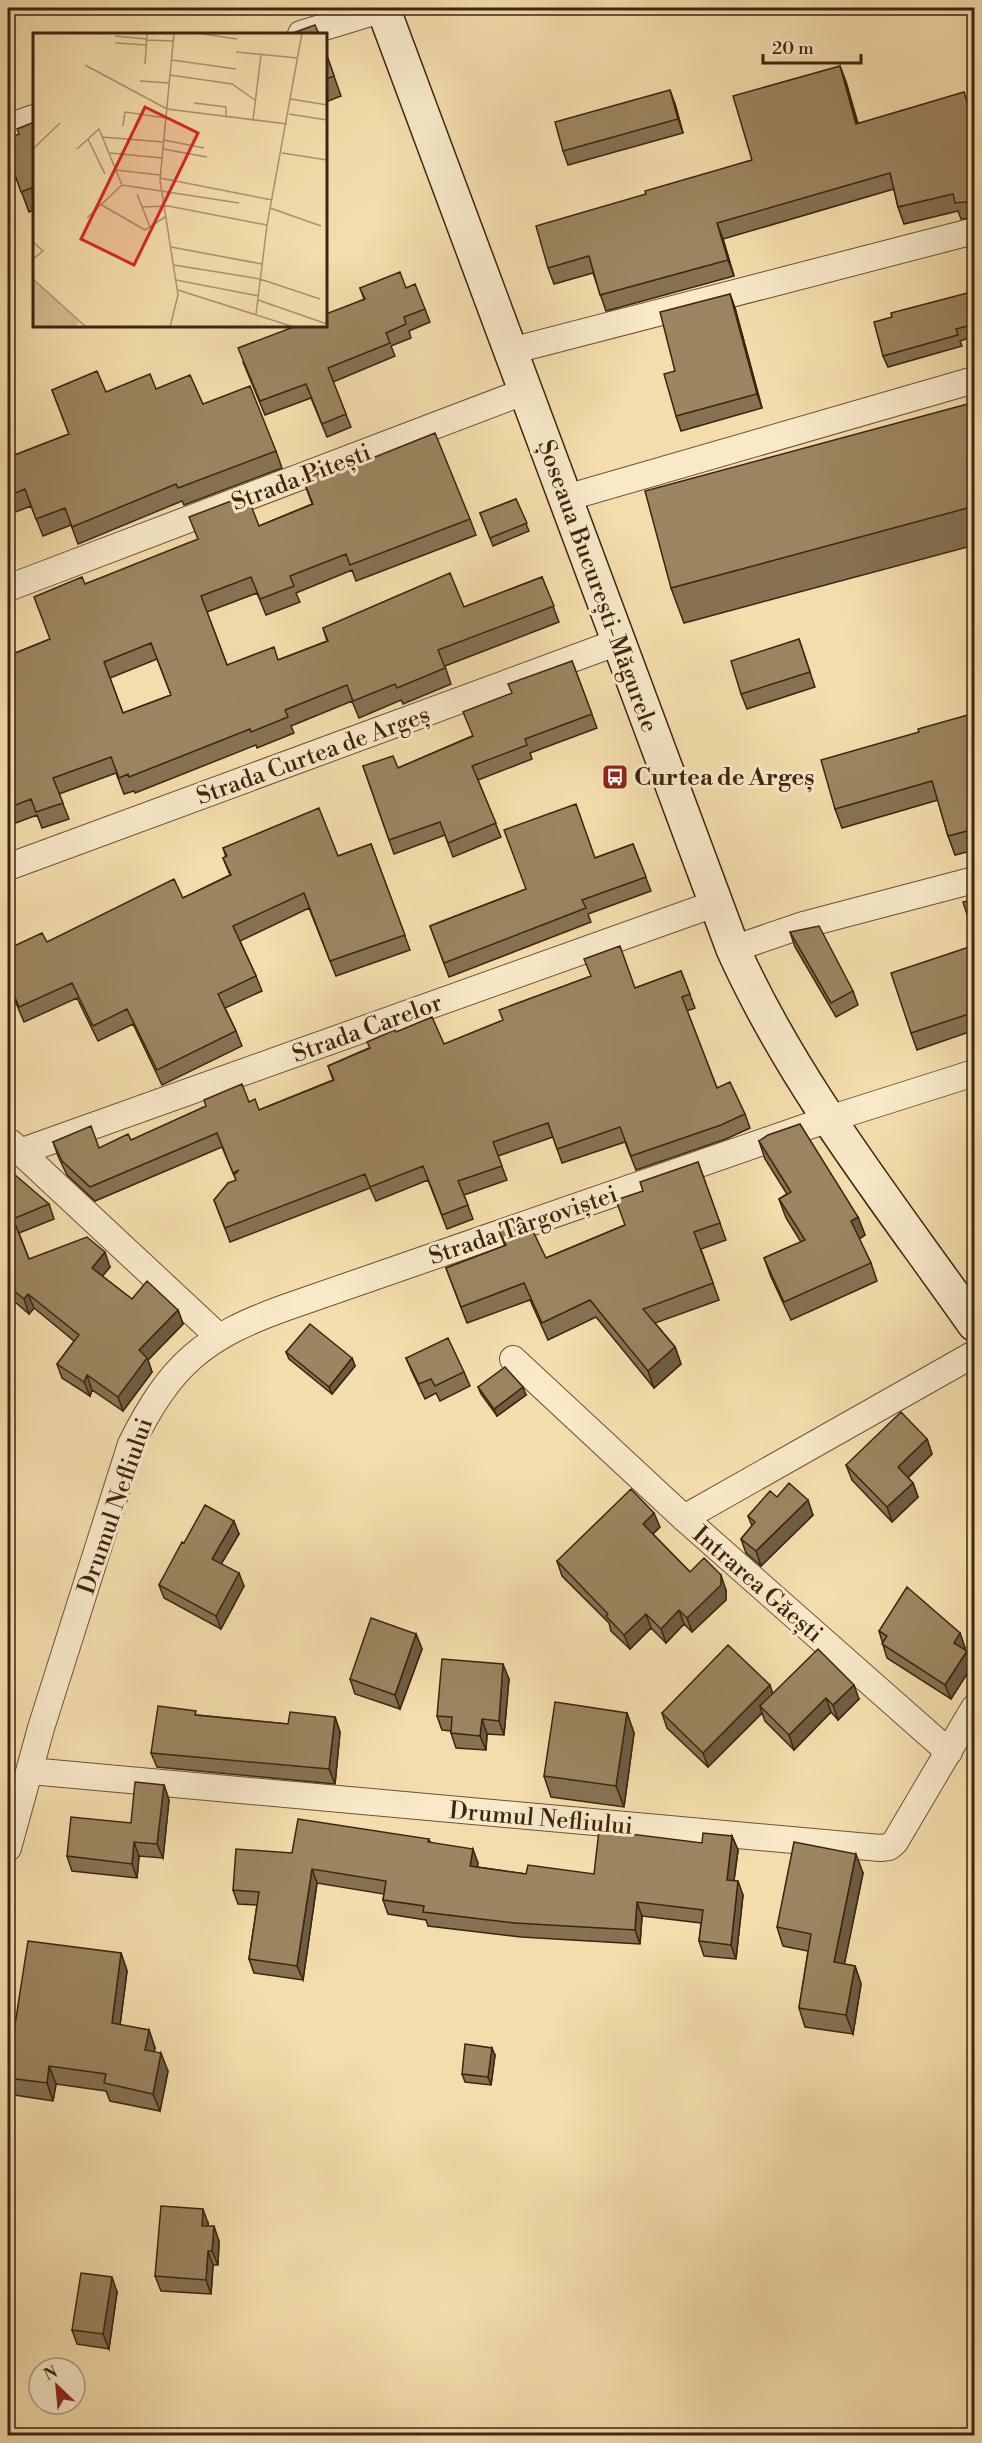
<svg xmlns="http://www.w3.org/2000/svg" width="982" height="2443" font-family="'Libre Bodoni',serif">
<rect width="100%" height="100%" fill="#f4ddac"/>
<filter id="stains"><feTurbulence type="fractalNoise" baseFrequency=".00333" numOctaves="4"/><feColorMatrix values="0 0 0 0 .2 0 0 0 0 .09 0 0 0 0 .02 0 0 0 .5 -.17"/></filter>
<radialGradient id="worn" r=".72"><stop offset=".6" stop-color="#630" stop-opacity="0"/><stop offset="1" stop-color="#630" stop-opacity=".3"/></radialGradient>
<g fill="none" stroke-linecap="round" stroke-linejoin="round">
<defs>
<path id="minor" d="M301,34L383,9
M8,127L34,118
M511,351L974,231
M566,498L974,380
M8,588L526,391
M8,867L618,642
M733,949L803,925L974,880
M11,1143L219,1337
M20,1152L714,904
M513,1359L684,1518L949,1752
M684,1518L974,1354
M30,1771L880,1848L889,1847L895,1842L974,1708
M8,1848L41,1728L131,1444C171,1364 203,1337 287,1307L829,1119L974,1073"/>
<path id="secondary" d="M383,8L733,949C794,1085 889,1203 974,1324"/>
</defs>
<!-- minor casing -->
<use href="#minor" stroke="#6b5336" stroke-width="28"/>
<!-- secondary casing -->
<use href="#secondary" stroke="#3d250e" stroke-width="36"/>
<!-- minor -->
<use href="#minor" stroke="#f8e9c9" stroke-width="26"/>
<!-- secondary -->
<use href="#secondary" stroke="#f8e9c9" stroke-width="33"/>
</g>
<!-- wall -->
<path fill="#867253" stroke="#3d250e" stroke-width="1.5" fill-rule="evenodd" d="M326,53L341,96L326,102Z
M840,66L846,82L858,123L970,109L975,123V218L961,219L958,211L904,224L898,207L894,189L723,239L734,276L606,311L593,273L554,284L548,268L646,194L752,160Z
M675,104L683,133L568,165L563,151Z
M34,122V210L29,212L8,155L19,134Z
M360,288H406L425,309L430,322L409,331L411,338L391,346L395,356L333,382L351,427L327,437L311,398L265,415L243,362L364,299Z
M975,291V336L960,341L962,346L888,367L883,356Z
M730,294L735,308L762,408L681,431L676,416L675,371Z
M156,389L203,404L276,451L282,468L184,505L182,501L78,544L71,525L43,536L31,506L8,515V444L12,456L69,434L52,390L106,392Z
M975,402V545L684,623L671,588Z
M340,471L470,519L476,535L356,581L352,570L296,593L300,602L266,615L257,593L207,612L227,665L278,660L327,641L323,628L464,607L542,577L559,622L445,666L451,684L403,704L401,700L359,718L352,701L291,726L294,733L257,748L256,745L135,793L134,791L124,794L116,773L59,794L69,819L42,828L37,815L8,826V656L50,639L85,584L259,526L312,504L303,479ZM157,659L171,695L123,713L110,678Z
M516,499L529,531L493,546L480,513Z
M799,639L815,687L747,709L741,694Z
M572,661L597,728L530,753L532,759L478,780L501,837L453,857L445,835L394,854L363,766L398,768L472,736L512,693Z
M975,713V850L955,855L948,836L938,800L842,828L835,809L919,732Z
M371,844L410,950L336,976L309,908L240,941L256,976L262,991L225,1008L236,1031L242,1046L162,1085L133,1024L98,1041L77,998L24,1022L8,984V938L12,947L47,942L183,898L230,875L223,858L226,857L223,848L338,856Z
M633,844L651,891L588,914L591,922L449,977L430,926L526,889L595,858Z
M790,932L853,991L858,1005L836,1017L795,947Z
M975,945V1030L917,1050L911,1033Z
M681,971L695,1008L687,1011L717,1088L745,1114L750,1128L726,1139L636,1170L625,1142L562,1163L553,1137L498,1156L507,1180L464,1195L473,1219L447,1229L428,1180L376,1201L370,1188L230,1242L214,1200L236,1180L222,1147L95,1201L67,1175L58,1156L53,1142L99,1148L131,1140L249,1102L259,1110L333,1080L328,1066L369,1048L396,1032L444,1044L635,988Z
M759,1141L858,1217L865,1235L859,1239L871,1263L877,1281L791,1320L771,1277L764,1258L801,1242L786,1218L779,1199L787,1194L765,1159Z
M698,1162L726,1240L701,1249L719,1300L655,1323L675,1347L681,1364L654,1388L596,1317L548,1340L530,1300L467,1323L446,1268L505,1246L499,1231L546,1258L625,1225L643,1191Z
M8,1181L49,1204L54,1219L19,1233L29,1259L110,1267L102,1276L132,1299L178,1310L183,1324L148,1360L152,1372L123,1411L92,1390L90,1396L62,1378L57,1364L74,1341L34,1308L29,1314L8,1296Z
M286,1352L352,1358L355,1366L332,1394L289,1359Z
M406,1358L464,1372L470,1386L440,1401L436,1393L425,1399L412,1372Z
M478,1387L526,1395L497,1416L481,1394Z
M927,1439L932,1454L908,1478L913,1483L918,1497L892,1522L852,1480L846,1465Z
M777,1497L813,1515L761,1566L746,1553L741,1539L752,1526L748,1516Z
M660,1527L653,1534L690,1572L726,1590V1600L692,1632L684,1624L666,1643L651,1628L630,1649L611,1631L609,1623L562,1576L557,1561Z
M239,1534L221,1564L244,1586L221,1629L164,1598L159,1585L184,1543Z
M879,1631L960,1633L965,1648L964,1649L967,1651L972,1666L951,1699L887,1658Z
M416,1634L422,1649L400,1709L355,1694L350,1679Z
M509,1679L504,1735L487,1734L486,1750L456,1748L451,1733V1731L442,1730L437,1716Z
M773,1694L859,1699L838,1720L831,1712L794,1750L765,1721L762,1713L708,1767L667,1728L662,1713Z
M627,1713L634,1733L624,1807L551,1797L544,1776Z
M197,1715L288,1724L335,1717L340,1732L335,1784L157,1767L151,1753Z
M164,1785L169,1800L163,1858L139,1856L137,1878L72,1871L67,1856L131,1823Z
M732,1836L738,1850L734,1881L743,1895L736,1959L704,1956L699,1941L701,1923L642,1916L640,1944L521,1937L428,1926L426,1920L388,1914L383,1900L384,1894L317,1883L303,1980L254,1973L249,1959L257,1905L238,1904L233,1890L292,1853L429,1839L430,1842L478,1863L477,1867L526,1874H594L702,1843Z
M863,1873L844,1964L855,1966L861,1984L853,2034L805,2027L799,2008L808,1951L783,1946L777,1927Z
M121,1953L127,1971L120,2025L149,2030L155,2048L154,2052L168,2071L160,2111L110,2101L106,2091L56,2084L53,2101L8,2094V2043L12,2044Z
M495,2055L491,2085L465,2082L462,2074Z
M208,2223V2226L219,2241L218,2265H213L211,2294L161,2291L155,2276Z
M117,2292L109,2349L77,2344L72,2330Z"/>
<!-- shaded-wall -->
<path fill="#6d5d43" stroke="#3d250e" stroke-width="1.5" d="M840,66L846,82L862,140L856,124Z
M670,90L675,104L683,133L678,119Z
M717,223L723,239L734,276L728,260Z
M730,294L735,308L762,408L757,394Z
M858,1217L865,1235L858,1240L851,1221Z
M105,1252L110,1267L97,1283L92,1268Z
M28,1294L34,1308L29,1314L24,1299Z
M178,1310L183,1324L148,1360L152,1372L123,1411L118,1397L139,1350Z
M675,1347L681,1364L654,1388L648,1371Z
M352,1358L355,1366L332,1394L329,1387Z
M87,1375L92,1390L90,1396L84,1382Z
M523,1387L526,1395L497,1416L494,1409Z
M927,1439L932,1454L903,1482L898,1467Z
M913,1483L918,1497L892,1522L887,1507Z
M808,1500L813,1515L761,1566L756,1551Z
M654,1513L660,1527L648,1538L643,1524Z
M234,1521L239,1534L217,1571L212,1559Z
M239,1573L244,1586L221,1629L216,1616Z
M721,1575L726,1590V1600L692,1632L687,1618Z
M679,1610L684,1624L666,1643L661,1629Z
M646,1614L651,1628L630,1649L624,1635Z
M960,1633L965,1648L959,1657L954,1643Z
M416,1634L422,1649L400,1709L395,1695Z
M967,1651L972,1666L951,1699L945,1685Z
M503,1664L509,1679L504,1735L499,1721Z
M770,1685L775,1700L760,1706L762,1713L708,1767L703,1753Z
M854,1685L859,1699L838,1720L833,1705Z
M826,1698L831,1712L794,1750L789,1735Z
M627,1713L634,1733L624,1807L616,1786Z
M335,1717L340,1732L335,1784L329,1769Z
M482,1719L487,1734L486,1750L480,1736Z
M164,1785L169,1800L163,1858L157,1844Z
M732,1836L738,1850L732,1894L727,1880Z
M134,1842L139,1856L137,1878L132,1864Z
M473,1849L478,1863L475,1880L470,1866Z
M856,1854L863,1873L841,1981L834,1962Z
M312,1869L317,1883L303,1980L297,1966Z
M738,1881L743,1895L736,1959L731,1945Z
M637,1902L642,1916L640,1944L635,1930Z
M121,1953L127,1971L118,2041L112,2023Z
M855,1966L861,1984L853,2034L846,2015Z
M149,2030L155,2048L151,2068L145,2050Z
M492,2048L495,2055L491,2085L488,2077Z
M161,2053L168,2071L160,2111L153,2094Z
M49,2066L56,2084L53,2101L47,2083Z
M203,2209L208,2223L207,2240L202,2226Z
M214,2226L219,2241L218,2265L212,2251Z
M208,2251L213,2265L211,2294L206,2280Z
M112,2277L117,2292L109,2349L103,2334Z"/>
<!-- building -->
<path fill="#9c8560" stroke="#3d250e" stroke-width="1.5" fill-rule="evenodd" d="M315,25L319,34H290Z
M326,53L334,76L326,79Z
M840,66L856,124L964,92L975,127V201L955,203L953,194L898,207L890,173L717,223L728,260L600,295L589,256L548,268L536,226L646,194L645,191L752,160L733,96Z
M670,90L678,119L563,151L555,122Z
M34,122V187L21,192L8,155V138L19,134L17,129Z
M400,272L406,288L415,284L425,309L404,317L406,324L386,333L390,343L328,368L346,414L322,424L306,384L260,401L238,348L296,326H326V314L365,299L360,288Z
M975,291V324L956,329L958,335L883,356L874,322L892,317L891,313Z
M730,294L757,394L676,416L664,374L675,371L660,312Z
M97,371L106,392L150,374L156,389L190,375L203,404L250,386L276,451L178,488L176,484L72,527L65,508L36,519L25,489L8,496V444L12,456L69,434L52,390Z
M975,402V506L671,588L645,491Z
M435,433L470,519L350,565L346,554L290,576L294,586L260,599L251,577L201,596L227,665L274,647L278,660L328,641L323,628L450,573L464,607L542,577L554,606L438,650L445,668L397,688L395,684L353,701L347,685L285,710L288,717L251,732L250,729L129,777L128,774L119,778L111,757L53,778L63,803L36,812L31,799L8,808V656L50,639L34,597L82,577L85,584L198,539L189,517L247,495L259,526L313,504L303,479L338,465L340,471ZM151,643L171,695L123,713L104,662Z
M516,499L527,523L490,538L480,513Z
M799,639L810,672L741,694L731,661Z
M572,661L592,714L525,739L527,745L472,766L496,823L448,843L440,822L389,840L363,766L393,756L398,768L473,736L463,712L512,693L508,684Z
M975,713V829L948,836L932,781L835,809L821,760L919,732L918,729Z
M576,804L595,858L633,844L646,877L582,900L586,908L444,963L430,926L526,889L504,830Z
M319,808L338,856L371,844L405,935L330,961L304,893L233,926L256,976L218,994L236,1031L157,1070L127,1009L93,1026L72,983L19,1007L8,981V938L12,947L42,933L47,942L174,879L183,898L231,875L223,858L227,856L223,848Z
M975,899V939L963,902Z
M819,926L853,991L831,1003L790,932Z
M975,945V1012L911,1033L891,973Z
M620,946L635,988L681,971L690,994L682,997L717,1088L730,1082L745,1114L721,1125L631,1156L620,1127L557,1149L548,1123L493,1142L502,1166L458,1181L468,1205L442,1215L423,1166L370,1187L365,1174L225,1228L214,1200L228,1183L236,1180L234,1175L239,1170L233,1173L217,1133L90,1187L62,1161L53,1142L91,1126L99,1148L128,1134L131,1140L206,1106L204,1100L242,1084L249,1102L255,1099L259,1110L334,1080L328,1066L370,1048L367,1042L395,1030L396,1032L432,1017L444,1044L503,1020L499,1010L591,976L584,959Z
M800,1124L858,1217L851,1221L871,1263L784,1302L764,1258L805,1240L779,1199L791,1192L759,1141L768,1135Z
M698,1162L720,1223L694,1232L713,1283L643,1309L675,1347L648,1371L590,1300L542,1323L524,1283L461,1307L446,1268L506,1245L499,1231L528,1221L546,1258L625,1225L616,1200L643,1191L640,1182Z
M14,1174L49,1204L13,1219L29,1259L87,1237L105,1252L92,1268L132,1299L147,1281L178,1310L139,1350L147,1358L118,1397L87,1375L84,1382L57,1364L79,1335L28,1294L24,1299L8,1286V1181Z
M310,1324L352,1358L329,1387L286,1352Z
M448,1338L464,1372L435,1386L431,1379L419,1384L406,1358Z
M505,1367L523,1387L494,1409L478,1387Z
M901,1412L927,1439L898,1467L913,1483L887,1507L846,1465Z
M789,1483L808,1500L756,1551L741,1539L755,1522L748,1516L770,1491L777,1497Z
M631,1489L654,1513L643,1524L690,1572L704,1558L721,1575V1585L687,1618L679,1610L661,1629L646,1614L624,1635L606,1616L608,1614L557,1561Z
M205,1505L234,1521L212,1559L239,1573L216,1616L159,1585L182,1542L184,1543Z
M907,1587L960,1633L954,1643L967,1651L945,1685L882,1644L887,1636L879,1631Z
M371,1618L416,1634L395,1695L350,1679Z
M728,1645L770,1685L703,1753L662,1713Z
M818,1649L854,1685L833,1705L826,1698L789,1735L760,1706Z
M442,1659L503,1664L499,1721L482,1719L480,1736L451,1733L452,1717L437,1716Z
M555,1702L627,1713L616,1786L544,1776Z
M158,1706L196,1711L195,1715L288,1724L290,1712L335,1717L329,1769L151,1753Z
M135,1782L164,1785L157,1844L134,1842L132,1864L67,1856L71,1817L131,1823Z
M298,1819L429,1839L428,1842L473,1849L470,1866L526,1874L528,1865L594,1874L599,1830L702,1843L703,1833L732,1836L727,1880L738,1881L731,1945L699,1941L703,1910L637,1902L635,1930L515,1923L423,1912L424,1906L383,1900L386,1881L312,1869L297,1966L249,1959L259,1892L233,1890L236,1849L292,1853Z
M794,1842L856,1854L834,1962L855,1966L846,2015L799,2008L811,1934L777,1927Z
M28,1941L121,1953L112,2023L149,2030L145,2050L161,2053L153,2094L104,2083L106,2074L49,2066L47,2083L8,2078V2043L12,2044Z
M465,2044L492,2048L488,2077L462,2074Z
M161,2206L203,2209L202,2226H214L212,2251H208L206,2280L155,2276Z
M81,2273L112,2277L103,2334L72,2330Z"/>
<!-- icons -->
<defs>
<symbol id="bus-square" viewBox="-11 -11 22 22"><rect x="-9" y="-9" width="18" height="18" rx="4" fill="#8f2418" stroke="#f8e9c9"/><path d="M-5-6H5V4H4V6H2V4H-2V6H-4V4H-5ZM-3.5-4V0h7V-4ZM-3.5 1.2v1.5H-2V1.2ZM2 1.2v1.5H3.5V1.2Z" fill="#fff"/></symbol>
</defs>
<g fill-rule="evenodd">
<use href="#bus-square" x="600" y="762" width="30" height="30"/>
</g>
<g text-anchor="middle" stroke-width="6" stroke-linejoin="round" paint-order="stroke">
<!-- street labels -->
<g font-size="24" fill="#3d250e" stroke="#f8e9c9">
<text transform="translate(301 477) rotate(-21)" y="8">Strada Pitești</text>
<text transform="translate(598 586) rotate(70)" y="8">Șoseaua București-Măgurele</text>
<text transform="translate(313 755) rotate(-20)" y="8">Strada Curtea de Argeș</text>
<text transform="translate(367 1028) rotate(-20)" y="8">Strada Carelor</text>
<text transform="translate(523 1225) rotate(-19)" y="8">Strada Târgoviștei</text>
<text transform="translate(115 1506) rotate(-71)" y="8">Drumul Nefliului</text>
<text transform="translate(758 1584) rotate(41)" y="8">Intrarea Găești</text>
<text transform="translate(541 1818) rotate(5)" y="8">Drumul Nefliului</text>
</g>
<!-- poi labels -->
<g font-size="24" font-weight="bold" fill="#3d250e" stroke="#f8e9c9" text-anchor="start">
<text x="634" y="785">Curtea de Argeș</text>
</g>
</g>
<!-- overview -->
<g transform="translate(33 33)">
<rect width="294" height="294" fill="#f4ddac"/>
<path d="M0,247L46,288L43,294H0Z" fill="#d5be91"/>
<path fill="none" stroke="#ab936d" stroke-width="1.5" d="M164,0L204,6M82,3L114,6M113,7L140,8M82,10L113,12M203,19L265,25M139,27L203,36M112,31L114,0M52,32L134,76L254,91M137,42L199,51L222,67M107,48L136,50M258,66L294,72M161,70L193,74V83M256,81L294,87M220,87L228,22M90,93L92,79L133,85M69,104L130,109M55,106L72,141M131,107L171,115M0,116L27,90M44,116L66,96L89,152M130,116L174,124M77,120L129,125M249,120L294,127M83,137L127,142M127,145L239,167M89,152L206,170M104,161L117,194M67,171L112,197L132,184M109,174L135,173L234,192M237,175L288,193M54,185L89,152M0,209L10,218L0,226M138,214L229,231M141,232L227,246L287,266M0,246L53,294M143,247L226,263M145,257L261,294M225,267L294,291M223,281L234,192L269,0M137,294L145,262L127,147L141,0"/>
<path fill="#d62828" fill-opacity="0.15" stroke="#d62828" stroke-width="3" d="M112,74L165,100L101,232L48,206Z"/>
<rect width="294" height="294" fill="none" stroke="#3d250e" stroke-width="3"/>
</g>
<!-- margin -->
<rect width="982" height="2443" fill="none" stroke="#f4ddac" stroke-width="30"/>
<rect x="9" y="9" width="964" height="2425" fill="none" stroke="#3d250e" stroke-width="3"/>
<rect x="15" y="15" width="952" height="2413" fill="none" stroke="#3d250e" stroke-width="1.5"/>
<!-- north arrow -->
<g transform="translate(57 2386) rotate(334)"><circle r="28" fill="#f8e9c9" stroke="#ad9b7e" stroke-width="1.5"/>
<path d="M0-4.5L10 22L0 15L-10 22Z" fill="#8f2418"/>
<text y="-9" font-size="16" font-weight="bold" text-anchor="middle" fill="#3d250e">N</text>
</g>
<!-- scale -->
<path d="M763 54v9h98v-9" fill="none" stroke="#3d250e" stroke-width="3"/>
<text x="772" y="54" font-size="18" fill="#3d250e" stroke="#f8e9c9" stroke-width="4.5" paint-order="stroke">20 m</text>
<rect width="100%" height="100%" filter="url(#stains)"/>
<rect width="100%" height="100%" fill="url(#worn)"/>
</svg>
